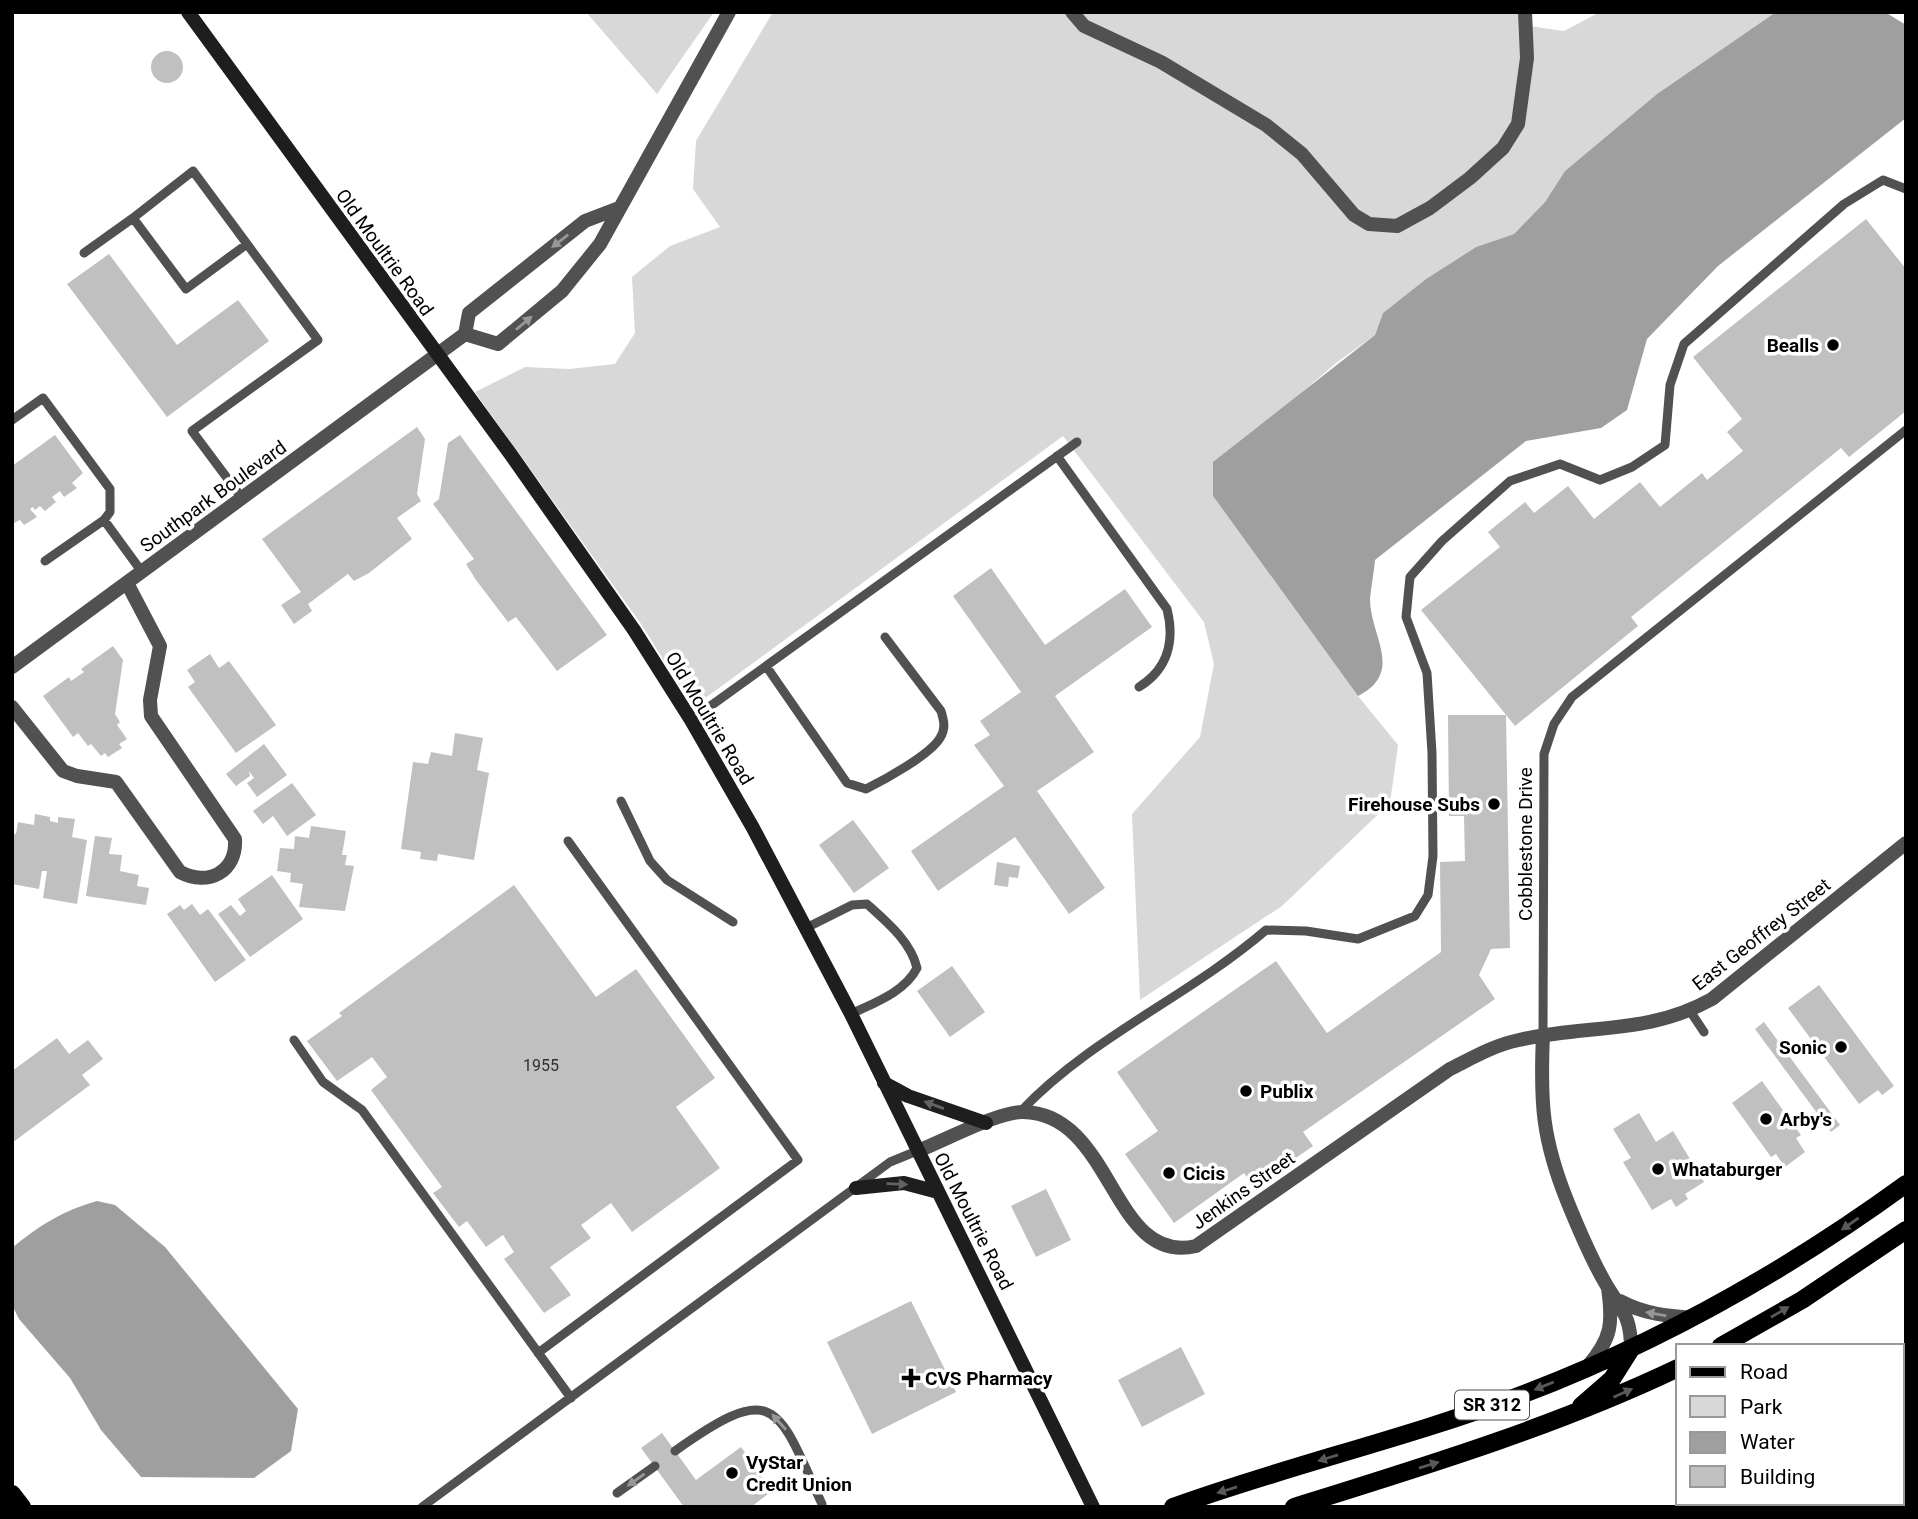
<svg xmlns="http://www.w3.org/2000/svg" width="1918" height="1519" font-family="Roboto,sans-serif">
<rect width="100%" height="100%" fill="#fff"/>
<!-- green -->
<path fill="#d8d8d8" d="M586,12H714L657,94Z
M773,12H1523L1530,26L1564,31L1600,12H1776L1657,94L1565,171L1545,202L1514,234L1476,247L1426,279L1383,313L1375,335L1336,363L1287,405L1213,496L1358,696L1398,745L1390,803L1282,906L1140,1000L1132,814L1200,737L1214,664L1204,622L1063,436L693,707L641,624L475,392L525,367L569,369L615,364L635,333L632,277L670,246L720,227L693,189L696,141Z"/>
<!-- water -->
<path fill="#9f9f9f" d="M1776,12H1885L1906,25V118L1718,266L1647,339L1627,410L1601,428L1526,441L1375,560C1374,573 1371,586 1370,599C1370,636 1405,672 1358,696L1213,496V462L1375,335L1383,313L1426,279L1476,247L1514,234L1545,202L1565,171L1657,94Z
M97,1201L115,1205L165,1247L298,1409L291,1451L254,1478L141,1477L101,1430L70,1378L19,1319L12,1305V1248C38,1226 64,1210 97,1201Z"/>
<!-- building -->
<path fill="#c0c0c0" d="M151 67a16 16 0 1 1 32 0a16 16 0 1 1-32 0Z
M1866,219L1906,269V411L1849,457L1841,448L1631,617L1638,626L1515,726L1421,610L1500,547L1488,532L1525,502L1534,513L1568,486L1594,519L1640,482L1660,507L1702,473L1707,480L1743,451L1727,432L1742,419L1693,357Z
M109,254L177,345L238,300L269,341L167,417L67,284Z
M417,427L425,439L417,494L421,501L397,518L412,539L369,573L354,581L348,574L308,604L312,611L294,624L281,605L301,592L262,539Z
M55,435L83,473L72,483L77,488L64,497L60,491L52,497L56,502L45,511L40,506L35,510L33,507L30,509L37,517L24,525L20,520L12,524V466Z
M460,435L607,635L557,671L516,617L508,622L476,580L466,564L474,559L433,504L439,499L448,443Z
M991,568L1045,645L1125,589L1152,627L1055,696L1094,752L1037,791L1105,888L1069,914L1015,837L938,891L911,851L1004,786L974,745L990,735L980,721L1021,692L953,596Z
M113,646L123,660L115,714L120,722L117,725L127,739L119,744L122,748L108,757L105,753L101,756L91,744L88,746L78,733L73,737L43,696L69,677L71,681L84,672L81,669Z
M210,654L219,668L229,661L276,725L236,753L188,687L195,682L187,670Z
M1448,715H1506L1510,948L1491,949L1479,975L1495,999L1303,1132L1313,1146L1254,1187L1244,1173L1174,1223L1125,1154L1158,1131L1117,1072L1276,961L1327,1033L1441,952L1440,862L1465,861L1464,816H1449Z
M455,733L483,738L477,770L489,773L474,860L438,854L437,861L420,859L421,852L401,849L413,762L428,764L431,752L452,756Z
M264,744L287,775L257,797L247,783L254,778L249,771L250,776L236,786L226,774Z
M292,783L316,815L287,836L273,816L263,824L253,811Z
M35,814L50,817V821L58,823V817L75,819L72,837L87,840L77,904L43,898L47,871H42L39,889L12,884V834H16L18,822L34,825Z
M853,820L889,868L854,893L819,845Z
M311,826L346,831L342,855H347L345,865L354,866L345,911L299,907L303,884L290,882L291,873L277,871L280,848L294,849L295,836L309,838Z
M95,836L112,838L109,854L122,855L120,871L139,875L137,886L149,888L146,905L86,896Z
M997,862L1020,866L1018,878L1009,877L1008,887L994,885Z
M272,875L303,919L250,957L218,914L231,905L240,916L246,911L238,899Z
M514,885L596,997L636,969L715,1078L676,1107L720,1168L632,1232L611,1203L581,1225L591,1238L550,1267L571,1295L544,1313L504,1259L514,1252L503,1235L486,1247L467,1221L459,1227L433,1193L442,1187L371,1090L387,1077L372,1057L337,1081L307,1041L342,1016L339,1013Z
M192,904L200,915L208,909L246,960L215,982L167,914L180,905L184,910Z
M952,966L985,1012L950,1037L917,991Z
M1819,985L1894,1086L1882,1095L1878,1090L1859,1104L1788,1008Z
M1764,1022L1840,1125L1831,1132L1755,1029Z
M57,1038L69,1054L88,1040L103,1059L82,1075L90,1085L12,1143V1071Z
M1762,1081L1801,1135L1796,1138L1805,1152L1785,1167L1776,1154L1771,1157L1732,1103Z
M1639,1113L1656,1142L1673,1131L1704,1182L1685,1194L1688,1199L1676,1207L1671,1199L1652,1210L1623,1162L1631,1158L1613,1129Z
M1046,1189L1071,1240L1036,1257L1011,1206Z
M911,1301L956,1392L872,1434L827,1342Z
M1181,1347L1205,1394L1142,1427L1118,1380Z
M662,1433L696,1480L741,1447L772,1491L751,1507H684L641,1448Z
M1785,1503H1827L1822,1507H1788Z"/>
<g fill="none" stroke-linecap="round" stroke-linejoin="round">
<!-- lane -->
<path stroke="#515151" stroke-width="9" d="M84,253L133,218
M12,420L43,398L110,489V512L104,520L45,561
M1057,456L1167,609C1175,641 1168,669 1139,687
M242,498L192,431L318,340L193,171L133,218L186,289L247,244
M104,520L142,572
M766,666L847,783L866,789C884,780 930,755 940,738C946,729 944,721 941,711L885,637
M691,720L1077,442
M621,801L650,861L667,880L733,922
M806,928L852,905L867,904C887,922 911,942 917,968C905,992 874,1003 851,1014
M1690,1011L1704,1032
M1543,1035L1544,754L1554,724L1572,697L1906,430
M294,1040L323,1082L362,1110L571,1398
M1021,1111C1091,1037 1188,997 1266,930L1306,931L1358,939L1415,916L1428,895L1433,856L1432,753L1427,673L1406,617L1410,577L1442,541L1510,481L1560,464L1600,480L1632,467L1665,445L1670,385L1684,344L1844,204L1883,180L1906,189
M538,1353L798,1160L568,841
M675,1451C776,1379 777,1405 822,1504
M617,1493L655,1466
M422,1507L890,1162L917,1151"/>
<!-- street -->
<path stroke="#515151" stroke-width="14" d="M1072,12L1084,26L1161,62L1266,125L1302,154L1354,215L1369,224L1397,226L1430,208L1470,178L1503,148L1518,124L1527,58L1525,12
M465,334L498,344L562,291L600,244L729,12
M465,334L469,313L585,221L619,208
M12,667L465,334
M12,707L63,771L77,776L116,782L180,872C208,887 237,872 235,839L151,716L150,700L160,646L127,583
M1543,1035C1540,1103 1542,1139 1568,1203C1579,1230 1592,1261 1607,1286C1623,1312 1631,1317 1631,1349
M917,1151C942,1142 999,1111 1023,1112C1114,1113 1111,1266 1196,1246L1450,1069C1472,1058 1494,1045 1519,1040C1589,1024 1647,1035 1712,999L1906,843
M1620,1301C1644,1314 1667,1316 1694,1318
M1588,1366C1612,1338 1613,1323 1608,1288"/>
<!-- secondary -->
<path stroke="#1e1e1e" stroke-width="14" d="M188,12L509,452L634,630L691,720L753,828L851,1014L1093,1507
M884,1083L908,1096L986,1123
M856,1188L904,1183L938,1192"/>
<!-- primary -->
<path stroke="#000" stroke-width="18" d="M1721,1346L1802,1300L1906,1230
M1581,1406L1612,1379L1631,1349
M12,1494L22,1507
M1173,1507C1286,1466 1404,1439 1516,1397C1657,1344 1785,1272 1906,1184
M1294,1507C1425,1466 1554,1427 1678,1368"/>
</g>
<!-- one-way arrows -->
<defs><path id="oneway-solid" d="M-6-.8H1V-3.2L6.5 0L1 3.2V.8H-6Z" transform="scale(1.75)"/></defs>
<g fill="#979797">
<use href="#oneway-solid" transform="translate(560 241) rotate(142)"/>
<use href="#oneway-solid" transform="translate(524 323) rotate(-40)"/>
<use href="#oneway-solid" transform="translate(1656 1314) rotate(-170)"/>
<use href="#oneway-solid" transform="translate(779 1422) rotate(-132)"/>
<use href="#oneway-solid" transform="translate(636 1480) rotate(145)"/>
</g>
<g fill="#626262">
<use href="#oneway-solid" transform="translate(934 1105) rotate(-160)"/>
<use href="#oneway-solid" transform="translate(897 1184) rotate(2)"/>
</g>
<g fill="#595959">
<use href="#oneway-solid" transform="translate(1850 1224) rotate(145)"/>
<use href="#oneway-solid" transform="translate(1780 1312) rotate(-30)"/>
<use href="#oneway-solid" transform="translate(1544 1386) rotate(158)"/>
<use href="#oneway-solid" transform="translate(1623 1393) rotate(-24)"/>
<use href="#oneway-solid" transform="translate(1328 1458) rotate(163)"/>
<use href="#oneway-solid" transform="translate(1429 1465) rotate(-17)"/>
<use href="#oneway-solid" transform="translate(1227 1490) rotate(163)"/>
</g>
<!-- markers -->
<g fill="#000" stroke="#fff" stroke-width="2.5">
<circle cx="1833" cy="345" r="7"/>
<circle cx="1494" cy="804" r="7"/>
<circle cx="1841" cy="1047" r="7"/>
<circle cx="1246" cy="1091" r="7"/>
<circle cx="1766" cy="1119" r="7"/>
<circle cx="1658" cy="1169" r="7"/>
<circle cx="1169" cy="1173" r="7"/>
<path d="M907.5 1367.5h7v7h7v7h-7v7h-7v-7h-7v-7h7z"/>
<circle cx="732" cy="1473" r="7"/>
</g>
<g text-anchor="middle" stroke-width="7" stroke-linejoin="round" paint-order="stroke">
<!-- number labels -->
<g font-size="16" fill="#303030">
<text x="541" y="1071">1955</text>
</g>
<!-- shield labels -->
<rect fill="#fff" stroke="#4c4c4c" stroke-width="2" x="1455" y="1390.5" width="74" height="29" rx="5"/>
<g font-size="18" font-weight="bold" fill="#000">
<text x="1492" y="1411">SR 312</text>
</g>
<!-- street labels -->
<g font-size="19" fill="#000" stroke="#fff">
<text transform="translate(385 252) rotate(54)" y="7">Old Moultrie Road</text>
<text transform="translate(213 496) rotate(-36)" y="7">Southpark Boulevard</text>
<text transform="translate(710 718) rotate(59)" y="7">Old Moultrie Road</text>
<text transform="translate(1525 844) rotate(-90)" y="7">Cobblestone Drive</text>
<text transform="translate(1761 934) rotate(-38)" y="7">East Geoffrey Street</text>
<text transform="translate(1243 1190) rotate(-35)" y="7">Jenkins Street</text>
<text transform="translate(974 1221) rotate(63)" y="7">Old Moultrie Road</text>
</g>
<!-- poi labels -->
<g font-size="19" font-weight="bold" fill="#000" stroke="#fff" text-anchor="start">
<text x="1819" y="352" text-anchor="end">Bealls</text>
<text x="1480" y="811" text-anchor="end">Firehouse Subs</text>
<text x="1827" y="1054" text-anchor="end">Sonic</text>
<text x="1260" y="1098">Publix</text>
<text x="1780" y="1126">Arby's</text>
<text x="1672" y="1176">Whataburger</text>
<text x="1183" y="1180">Cicis</text>
<text x="925" y="1385">CVS Pharmacy</text>
<text x="746" y="1469">VyStar<tspan x="746" dy="22">Credit Union</tspan></text>
</g>
</g>
<!-- border -->
<rect width="1918" height="1519" fill="none" stroke="#000000" stroke-width="28"/>
<!-- legend -->
<rect x="1676" y="1344" width="228" height="161" fill="#ffffff" stroke="#999999" stroke-width="2"/>
<rect x="1690" y="1367" width="35" height="10" fill="#000000" stroke="#999999" stroke-width="2"/>
<text x="1740" y="1379" font-size="21" fill="#000000">Road</text>
<rect x="1690" y="1396" width="35" height="21" fill="#d8d8d8" stroke="#999999" stroke-width="2"/>
<text x="1740" y="1414" font-size="21" fill="#000000">Park</text>
<rect x="1690" y="1432" width="35" height="21" fill="#9f9f9f" stroke="#999999" stroke-width="2"/>
<text x="1740" y="1449" font-size="21" fill="#000000">Water</text>
<rect x="1690" y="1466" width="35" height="21" fill="#c0c0c0" stroke="#999999" stroke-width="2"/>
<text x="1740" y="1484" font-size="21" fill="#000000">Building</text>
</svg>
